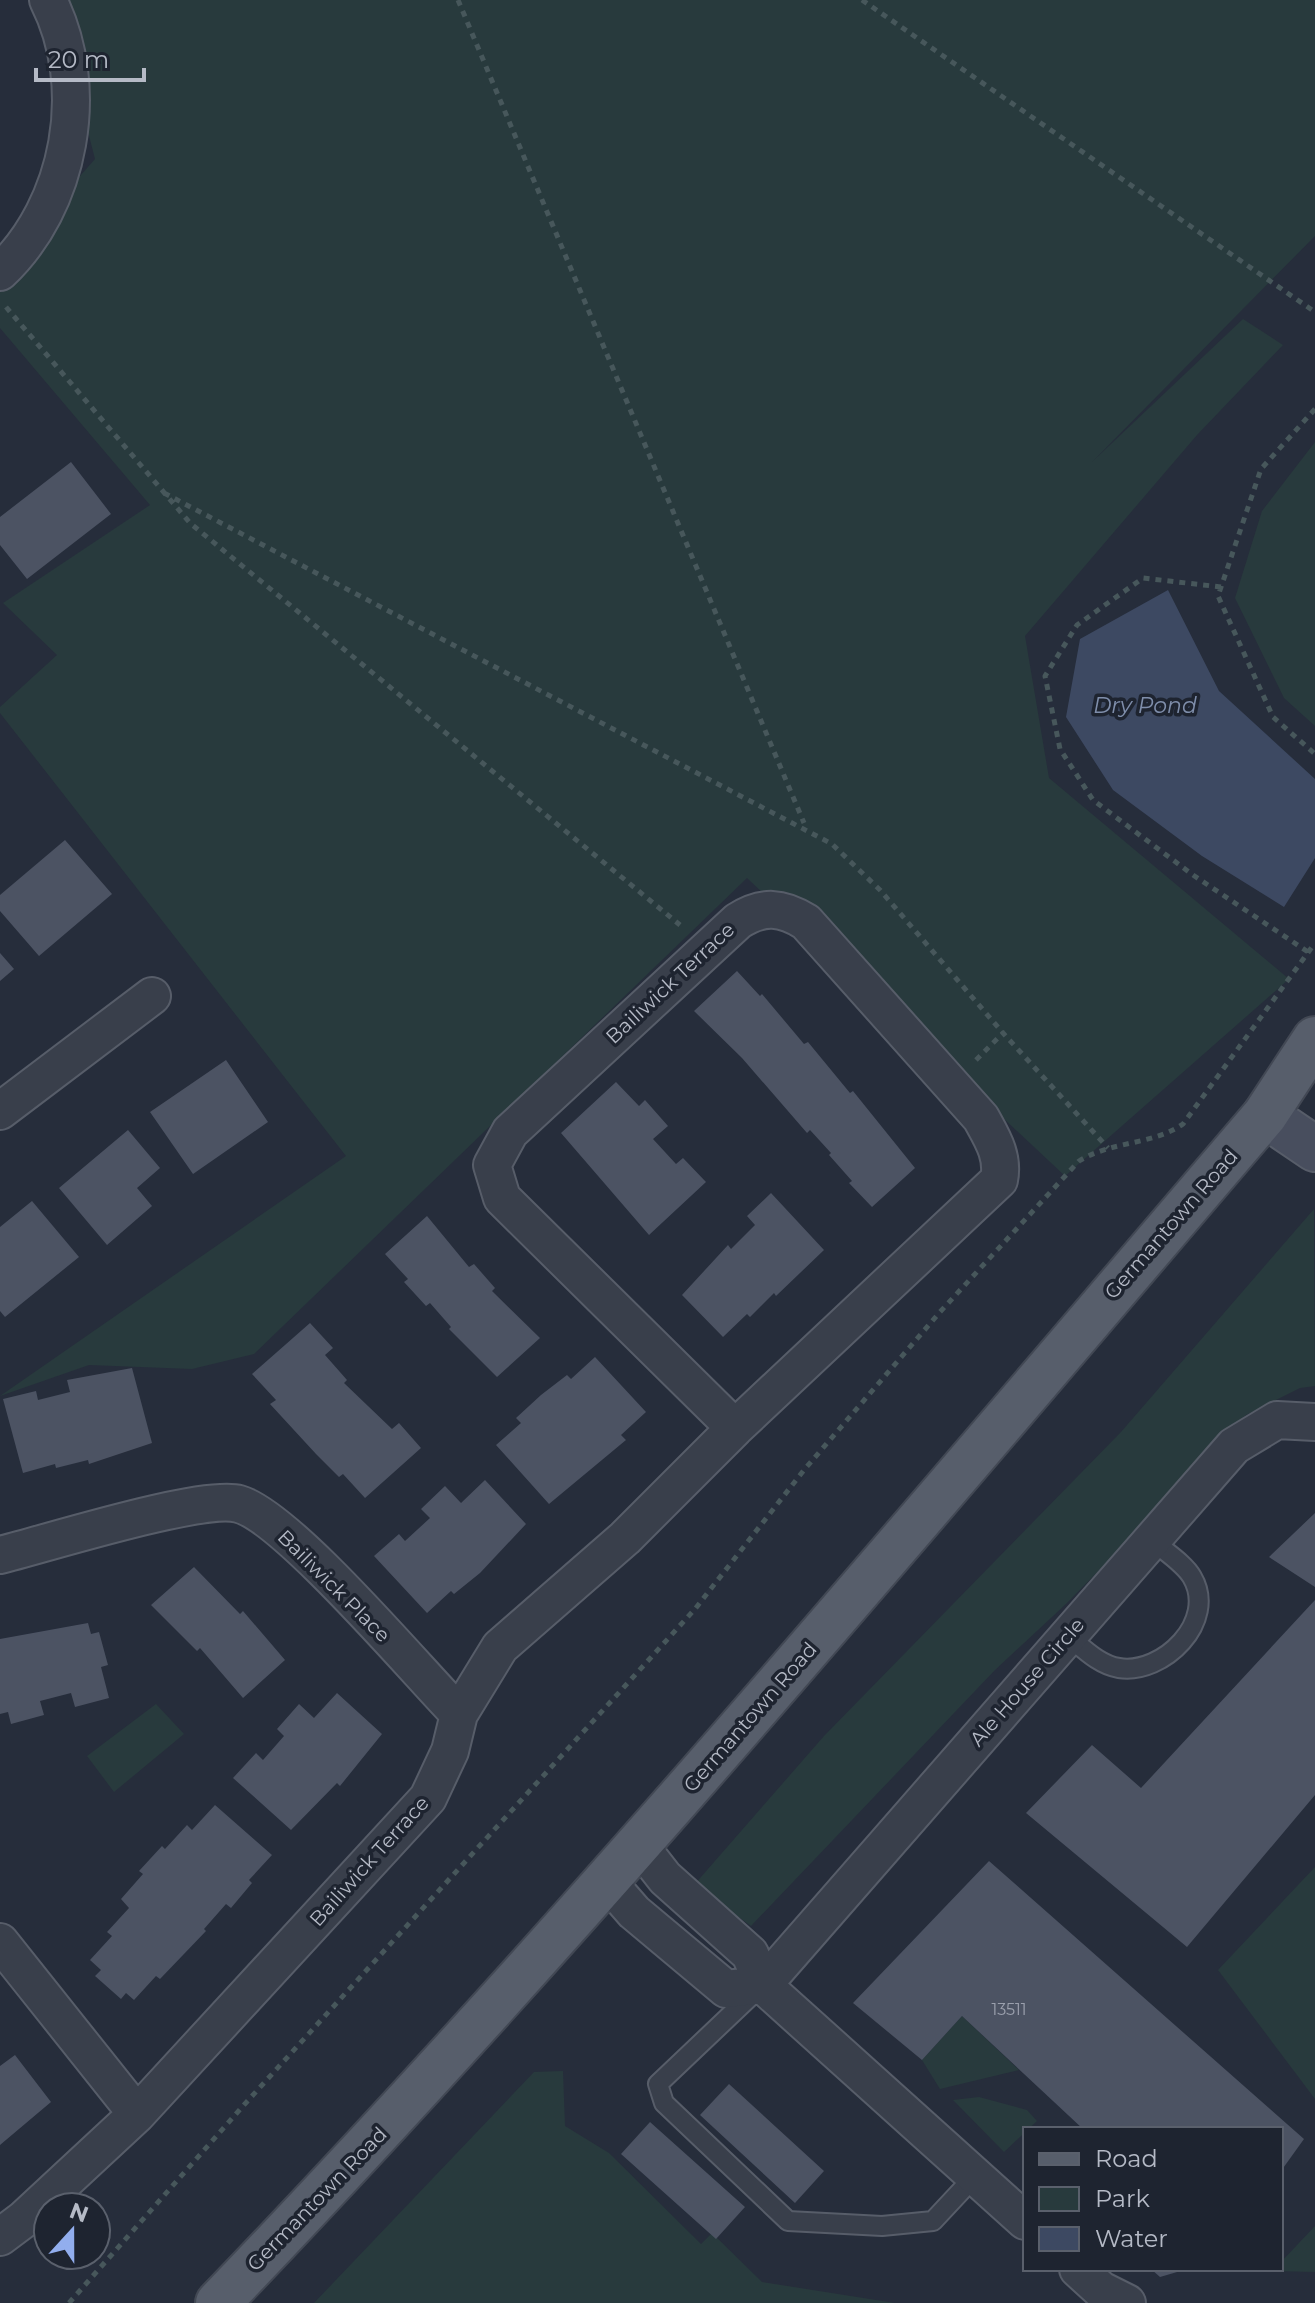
<svg xmlns="http://www.w3.org/2000/svg" width="1315" height="2303" font-family="Montserrat,sans-serif">
<rect width="100%" height="100%" fill="#262d3b"/>
<!-- green -->
<path fill="#283a3d" d="M45,0H1315V236L1092,462L1243,319L1283,345L1197,435L1025,636L1049,778L1289,979L1065,1176L747,878L254,1354L192,1369L89,1365L0,1396L346,1156L0,713V707L57,655L3,603L150,505L0,328V267L95,159L61,26Z
M1315,442V726L1284,698L1235,598L1262,511Z
M1314,1209L1315,1386L1300,1388L1246,1415L1201,1457L1173,1495L1067,1603L995,1670L751,1926L694,1885L824,1736L1121,1432Z
M156,1704L184,1734L114,1792L87,1756Z
M1315,1867V2099L1218,1970Z
M962,2016L1019,2070L940,2089L922,2060Z
M563,2071L565,2126L609,2153L701,2244L712,2233L762,2282L895,2303H314L534,2072Z
M979,2097L1027,2110L1037,2121L1004,2152L953,2100Z
M1315,2226V2272L1273,2271L1281,2269V2262Z"/>
<!-- water -->
<path fill="#3d4962" d="M1168,590L1219,691L1315,779V858L1284,907L1202,856L1113,790L1066,717L1080,639Z"/>
<!-- building -->
<path fill="#4c5363" d="M71,462L111,514L27,579L0,545V517Z
M65,840L112,894L39,956L0,911V895Z
M0,953L14,969L0,981Z
M737,971L760,996L762,994L804,1044L808,1042L850,1093L853,1091L915,1168L872,1207L849,1183L852,1181L829,1155L831,1153L810,1130L807,1133L742,1058L694,1011Z
M226,1060L268,1122L193,1174L150,1112Z
M616,1082L639,1106L645,1100L668,1126L653,1139L676,1164L683,1158L706,1182L649,1235L561,1133Z
M128,1130L160,1168L137,1188L152,1206L107,1245L59,1188Z
M771,1193L824,1250L776,1296L774,1293L750,1317L747,1314L723,1337L682,1295L728,1245L731,1249L755,1225L747,1216Z
M32,1201L79,1257L5,1317L0,1311V1227Z
M427,1216L469,1267L474,1264L495,1288L492,1291L540,1338L497,1377L449,1329L451,1327L430,1303L426,1306L404,1282L408,1279L385,1254Z
M310,1323L333,1348L325,1355L347,1380L344,1383L392,1429L399,1423L421,1448L365,1498L343,1474L339,1477L316,1454L270,1404L276,1400L252,1374Z
M595,1357L646,1412L621,1435L626,1440L549,1504L496,1445L521,1423L516,1418L541,1395L567,1375L571,1379Z
M132,1368L152,1443L89,1464L88,1460L56,1468L55,1464L23,1473L3,1399L36,1391L38,1400L70,1392L67,1380Z
M485,1480L526,1524L480,1573L454,1594L451,1591L427,1613L374,1556L399,1534L405,1541L430,1518L421,1509L445,1486L461,1503Z
M1315,1513V1587L1269,1557Z
M194,1567L240,1614L243,1611L285,1660L243,1698L200,1648L197,1651L151,1605Z
M1315,1600V1795L1187,1947L1026,1813L1092,1745L1141,1788Z
M88,1623L91,1634L99,1632L108,1665L101,1667L109,1698L75,1707L71,1693L40,1701L44,1715L11,1724L8,1712L0,1714V1639Z
M337,1693L382,1734L340,1786L337,1783L291,1830L233,1778L256,1753L263,1760L284,1736L277,1729L299,1704L314,1718Z
M215,1805L272,1855L249,1880L252,1883L231,1908L226,1904L204,1929L206,1931L160,1979L156,1976L134,2000L126,1993L121,1999L95,1976L101,1970L90,1960L112,1936L107,1932L129,1908L121,1899L143,1874L139,1871L162,1846L165,1849L187,1825L192,1830Z
M989,1861L1304,2139L1281,2171V2129H1083L962,2016L922,2060L853,2003Z
M15,2055L51,2102L0,2145V2066Z
M729,2084L824,2171L795,2203L700,2115Z
M650,2122L745,2207L716,2239L621,2154Z
M1151,2269H1184V2270L1160,2277Z"/>
<g fill="none" stroke-linecap="round" stroke-linejoin="round">
<defs>
<path id="lane" d="M1068,1636C1083,1648 1099,1665 1119,1668C1163,1675 1218,1621 1192,1577C1184,1563 1164,1551 1152,1540
M758,1989L658,2084L664,2103L788,2221L882,2226L933,2221L975,2176"/>
<path id="street" d="M0,272C71,205 92,87 48,0
M0,1111L152,996
M0,1555C45,1544 202,1494 239,1504C287,1517 417,1671 459,1714
M607,1881L634,1912L726,1989L763,1985L750,1954L665,1878L640,1846
M0,1942L137,2114
M1025,2221L763,1985L1234,1446L1277,1420L1315,1422
M0,2237L24,2219L137,2114L428,1798L450,1751L459,1714L500,1647L625,1538L735,1428L999,1180C1004,1156 992,1138 981,1118L806,922C782,907 763,905 738,921L510,1132L492,1165L502,1198L735,1428
M1078,2269L1101,2290L1127,2303"/>
<path id="secondary" d="M1265,1115L1315,1149"/>
<path id="primary" d="M218,2303C584,1922 922,1516 1265,1115L1315,1039"/>
</defs>
<!-- lane casing -->
<use href="#lane" stroke="#575d69" stroke-width="22"/>
<!-- street casing -->
<use href="#street" stroke="#575d69" stroke-width="40"/>
<!-- secondary casing -->
<use href="#secondary" stroke="#575d69" stroke-width="48"/>
<!-- primary casing -->
<use href="#primary" stroke="#424854" stroke-width="48"/>
<!-- path -->
<path stroke="#47575b" stroke-width="5" stroke-dasharray="6 6" stroke-linecap="butt" d="M458,0L804,823
M862,0L1315,312
M6,307L190,523L680,925
M1315,409L1261,469L1218,596L1273,717L1315,754
M164,493L832,844L880,890L1003,1033
M1221,587L1143,578L1077,625L1045,676L1060,749L1093,800L1193,875L1308,952
M976,1060L1003,1033L1108,1148
M69,2303L243,2106L695,1609L804,1470L940,1312L1079,1161C1111,1141 1153,1145 1183,1124L1315,943"/>
<!-- lane -->
<use href="#lane" stroke="#393f4b" stroke-width="18"/>
<!-- street -->
<use href="#street" stroke="#393f4b" stroke-width="36"/>
<!-- secondary -->
<use href="#secondary" stroke="#484e5e" stroke-width="44"/>
<!-- primary -->
<use href="#primary" stroke="#575e6b" stroke-width="44"/>
</g>
<g text-anchor="middle" stroke-width="7" stroke-linejoin="round" paint-order="stroke">
<!-- number labels -->
<g font-size="16" fill="#9ba0ad">
<text x="1009" y="2015">13511</text>
</g>
<!-- street labels -->
<g font-size="20" fill="#b5bac6" stroke="#1e2430">
<text transform="translate(670 983) rotate(-43)" y="7">Bailiwick Terrace</text>
<text transform="translate(1171 1224) rotate(-49)" y="7">Germantown Road</text>
<text transform="translate(334 1586) rotate(45)" y="7">Bailiwick Place</text>
<text transform="translate(1027 1682) rotate(-49)" y="7">Ale House Circle</text>
<text transform="translate(750 1717) rotate(-49)" y="7">Germantown Road</text>
<text transform="translate(369 1861) rotate(-48)" y="7">Bailiwick Terrace</text>
<text transform="translate(317 2199) rotate(-46)" y="7">Germantown Road</text>
</g>
<!-- water labels -->
<g font-size="22" font-style="italic" fill="#7f8eab" stroke="#1e2430">
<text x="1145" y="713">Dry Pond</text>
</g>
</g>
<!-- legend -->
<rect x="1023" y="2127" width="260" height="144" fill="#1e2430" stroke="#5a606c" stroke-width="2"/>
<rect x="1039" y="2153" width="40" height="12" fill="#575e6b" stroke="#5a606c" stroke-width="2"/>
<text x="1095" y="2167" font-size="24" fill="#b5bac6">Road</text>
<rect x="1039" y="2187" width="40" height="24" fill="#283a3d" stroke="#5a606c" stroke-width="2"/>
<text x="1095" y="2207" font-size="24" fill="#b5bac6">Park</text>
<rect x="1039" y="2227" width="40" height="24" fill="#3d4962" stroke="#5a606c" stroke-width="2"/>
<text x="1095" y="2247" font-size="24" fill="#b5bac6">Water</text>
<!-- north arrow -->
<g transform="translate(72 2231) rotate(21)"><circle r="38" fill="#1e2430" stroke="#5a606c" stroke-width="2"/>
<path d="M0-6L14 30L0 20L-14 30Z" fill="#92aeee"/>
<text y="-12" font-size="22" font-weight="bold" text-anchor="middle" fill="#b5bac6">N</text>
</g>
<!-- scale -->
<path d="M36 68v12h108v-12" fill="none" stroke="#b5bac6" stroke-width="4"/>
<text x="48" y="68" font-size="24" fill="#b5bac6" stroke="#1e2430" stroke-width="6" paint-order="stroke">20 m</text>
</svg>
